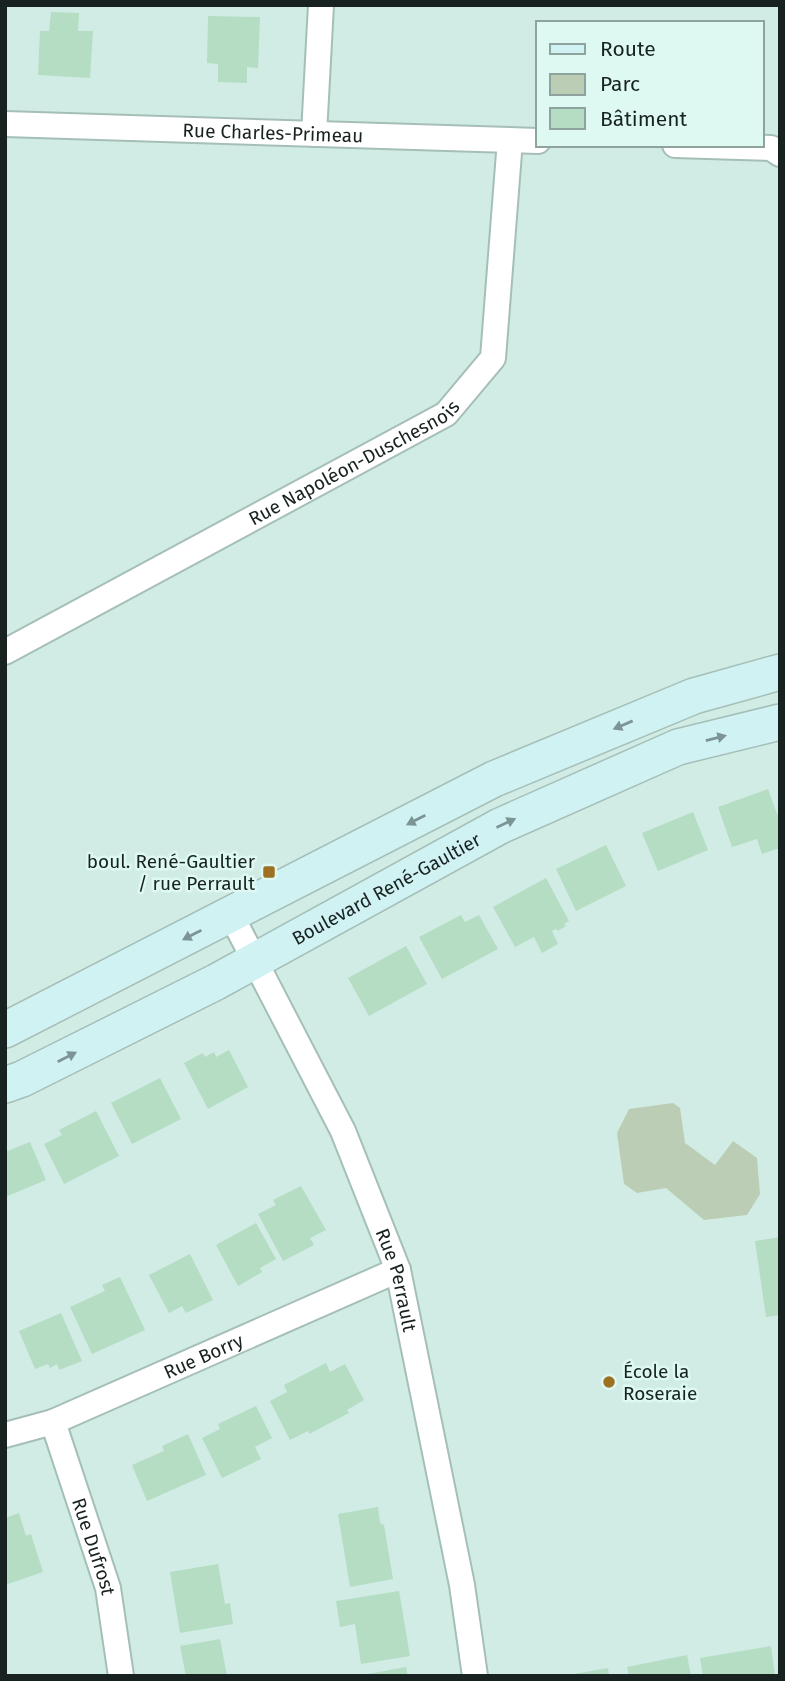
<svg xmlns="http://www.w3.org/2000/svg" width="785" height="1681" font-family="'Fira Sans',sans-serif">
<rect width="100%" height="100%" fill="#d1ece5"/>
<!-- green -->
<path fill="#bccdb5" d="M673,1103L680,1108L685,1143L715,1165L733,1141L757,1158L760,1194L747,1215L704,1220L666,1188L637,1193L624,1184L617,1133L629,1109Z"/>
<!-- building -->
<path fill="#b4ddc3" d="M51,12L79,13L78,31H93L90,78L38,75L40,31H49Z
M208,16L260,17L258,68L247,67V83L218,82V64L207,63Z
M768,789L780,822V833L778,834L780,848L762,854L757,839L732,847L718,807Z
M693,812L708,850L658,871L642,833Z
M606,845L626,886L576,911L556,869Z
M546,878L569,921L564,924L566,926L558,931L556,929L552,931L558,944L542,953L534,937L515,947L493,907Z
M461,915L465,922L479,915L498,949L442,979L419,937Z
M406,946L427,984L369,1016L348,978Z
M229,1050L248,1087L208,1109L184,1063L203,1053L205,1057L214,1052L216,1057Z
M160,1078L181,1119L132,1144L111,1103Z
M96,1111L119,1156L64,1184L44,1144L62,1135L59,1130Z
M30,1142L46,1180L5,1197V1152Z
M301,1186L326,1230L310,1238L314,1245L283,1261L258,1214L276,1205L273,1200Z
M256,1223L276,1259L260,1268L262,1272L238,1286L216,1245Z
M780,1237V1315L766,1317L755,1241Z
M190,1254L213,1300L186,1313L182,1306L169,1313L149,1275Z
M120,1277L145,1330L92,1354L70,1307L105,1291L102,1285Z
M61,1313L82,1361L59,1370L57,1364L50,1368L48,1364L35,1369L19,1331Z
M326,1363L330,1372L345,1364L364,1400L347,1410L349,1413L309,1434L308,1431L290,1440L270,1401L287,1392L284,1385Z
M256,1406L272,1438L255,1447L261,1459L222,1478L202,1438L220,1429L218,1424Z
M188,1434L206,1475L147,1501L132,1465L164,1451L162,1446Z
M378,1507L380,1523L384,1525L393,1579L350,1587L338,1514Z
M19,1513L26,1536L31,1534L43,1572L5,1585V1518Z
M218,1564L225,1604L230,1603L233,1624L180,1633L170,1572Z
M399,1591L410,1656L361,1664L355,1624L340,1627L336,1601Z
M220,1639L227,1676H186L180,1646Z
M771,1646L775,1676H703L700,1658Z
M687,1655L691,1676H629L627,1667Z
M406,1667L408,1676H368V1674Z
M608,1668L609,1676H574V1674Z"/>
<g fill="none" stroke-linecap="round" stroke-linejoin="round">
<defs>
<g id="street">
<path id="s1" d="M5,124L538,141"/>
<path d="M314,134L321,5"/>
<path d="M675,145L771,148L780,154"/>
<path id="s2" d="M5,652L446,414L493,358L510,140"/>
<path id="s3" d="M231,915L343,1131L398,1270L462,1585L475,1676"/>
<path id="s4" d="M53,1422L108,1588L121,1676"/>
<path id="s5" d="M5,1435L53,1422L398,1270"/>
</g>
<g id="secondary">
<path d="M5,1030L494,779L694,696L780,672"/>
<path id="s6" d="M5,1085L22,1079L216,982L500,826L678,747L780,722"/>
</g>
</defs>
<!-- street casing -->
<use href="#street" stroke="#a5bfb8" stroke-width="28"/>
<!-- secondary casing -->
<use href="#secondary" stroke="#a5bfb8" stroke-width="38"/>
<!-- street -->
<use href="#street" stroke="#fff" stroke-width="24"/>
<!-- secondary -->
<use href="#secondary" stroke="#d0f2f3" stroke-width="35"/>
</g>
<!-- one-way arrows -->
<defs><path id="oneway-solid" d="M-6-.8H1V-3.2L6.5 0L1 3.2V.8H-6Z" transform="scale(1.75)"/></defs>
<g fill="#7d9494">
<use href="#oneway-solid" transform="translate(623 725) rotate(157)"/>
<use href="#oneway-solid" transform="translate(716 738) rotate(-14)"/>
<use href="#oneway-solid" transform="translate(416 820) rotate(153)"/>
<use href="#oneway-solid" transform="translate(506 823) rotate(-25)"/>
<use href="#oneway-solid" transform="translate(192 935) rotate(153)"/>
<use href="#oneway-solid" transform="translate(67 1057) rotate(-27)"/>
</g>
<!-- markers -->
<g fill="#9e7122" stroke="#def9f2" stroke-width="2.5">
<rect x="262" y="865" width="14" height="14" rx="3.5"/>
<circle cx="609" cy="1382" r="7"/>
</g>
<g text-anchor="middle" stroke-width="5" stroke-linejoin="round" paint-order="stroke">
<!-- street labels -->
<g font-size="19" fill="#182220" stroke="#def9f2">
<text dy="7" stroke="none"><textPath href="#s1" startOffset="268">Rue Charles-Primeau</textPath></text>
<text dy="7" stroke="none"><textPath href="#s2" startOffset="397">Rue Napoléon-Duschesnois</textPath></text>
<text dy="7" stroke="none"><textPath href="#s6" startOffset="429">Boulevard René-Gaultier</textPath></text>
<text dy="7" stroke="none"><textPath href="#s3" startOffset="402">Rue Perrault</textPath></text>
<text dy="7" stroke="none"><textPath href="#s5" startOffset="214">Rue Borry</textPath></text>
<text dy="7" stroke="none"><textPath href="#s4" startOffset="131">Rue Dufrost</textPath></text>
</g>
<!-- poi labels -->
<g font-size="19" fill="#182220" stroke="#def9f2" text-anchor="end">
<text x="255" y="868">boul. René-Gaultier<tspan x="255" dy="22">/ rue Perrault</tspan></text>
<text x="623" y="1378" text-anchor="start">École la<tspan x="623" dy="22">Roseraie</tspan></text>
</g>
</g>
<!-- border -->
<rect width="785" height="1681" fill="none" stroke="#182220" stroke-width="14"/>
<!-- legend -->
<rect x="536" y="21" width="228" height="126" fill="#def9f2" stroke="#8fa39e" stroke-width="2"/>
<rect x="550" y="44" width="35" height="10" fill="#d0f2f3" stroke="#8fa39e" stroke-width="2"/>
<text x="600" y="56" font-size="21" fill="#182220">Route</text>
<rect x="550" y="74" width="35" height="21" fill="#bccdb5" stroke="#8fa39e" stroke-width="2"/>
<text x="600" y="91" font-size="21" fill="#182220">Parc</text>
<rect x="550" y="108" width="35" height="21" fill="#b4ddc3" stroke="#8fa39e" stroke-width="2"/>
<text x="600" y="126" font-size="21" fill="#182220">Bâtiment</text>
</svg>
